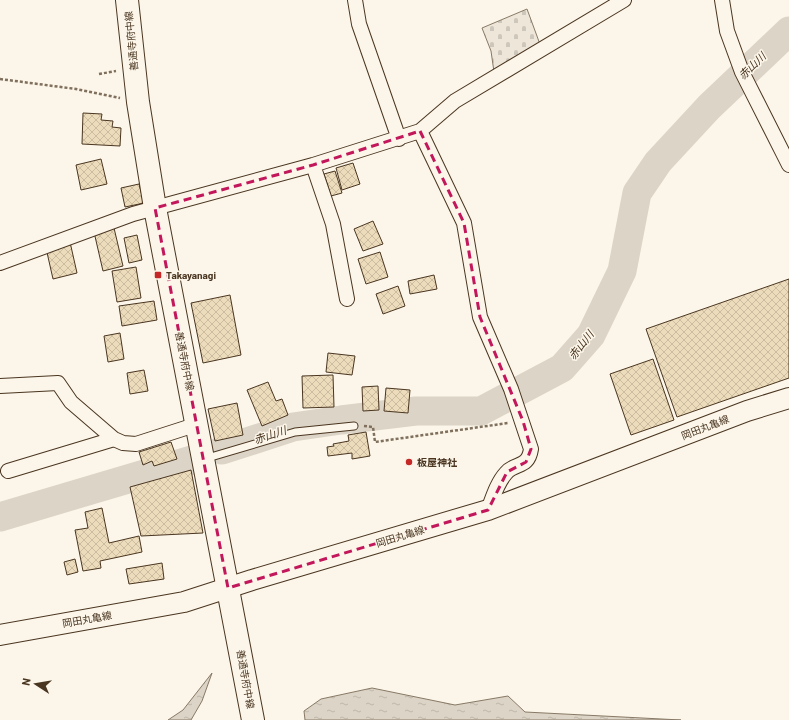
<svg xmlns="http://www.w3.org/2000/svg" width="789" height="720" font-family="Barlow,'Noto Sans JP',sans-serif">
<defs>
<pattern id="cemetery-stones" width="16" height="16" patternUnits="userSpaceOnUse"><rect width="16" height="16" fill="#ede6d9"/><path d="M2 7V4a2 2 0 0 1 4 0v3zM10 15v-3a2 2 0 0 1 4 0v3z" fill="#cdc6ba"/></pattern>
<pattern id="water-ripples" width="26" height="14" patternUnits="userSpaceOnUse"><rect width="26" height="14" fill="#dcd4c6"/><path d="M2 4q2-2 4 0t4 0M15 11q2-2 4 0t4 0" fill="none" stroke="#beb7aa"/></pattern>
<pattern id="building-cross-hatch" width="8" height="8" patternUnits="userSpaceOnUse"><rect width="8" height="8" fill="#ecdcbc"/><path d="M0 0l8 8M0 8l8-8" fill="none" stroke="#ccbda1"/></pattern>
</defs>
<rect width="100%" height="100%" fill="#fbf6e9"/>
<!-- cemetery -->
<path fill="url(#cemetery-stones)" stroke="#887966" d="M527,9L541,47L494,72L491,51L482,28Z"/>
<!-- water -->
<path fill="url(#water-ripples)" stroke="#887966" d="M212,673L202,701L191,720H168L183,710Z
M372,688L455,705L508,696L525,712L681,720H305L304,711L321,699Z"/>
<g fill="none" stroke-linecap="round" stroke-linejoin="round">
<!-- river -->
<path stroke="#dcd4c6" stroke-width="29" d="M222,450L293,427L341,420L416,411H481L562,368L591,335L622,271L637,193L658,162L709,107L789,31
M0,517L192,460"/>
</g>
<!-- building -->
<path fill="url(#building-cross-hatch)" stroke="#4a3520" d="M83,113L102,114L101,120L113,121L112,127L121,128L120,146L82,144Z
M101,159L107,184L81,190L76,165Z
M353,163L360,184L342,190L336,168Z
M335,171L342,193L331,196L324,174Z
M139,184L144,203L125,207L121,188Z
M373,221L383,244L363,251L354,229Z
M114,228L123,266L103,271L94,232Z
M137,235L142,260L129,263L124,238Z
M70,242L77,273L53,279L46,248Z
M380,252L388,277L366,284L358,259Z
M136,267L141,298L117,302L112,271Z
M434,275L437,289L410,294L408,281Z
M789,279V378L677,417L646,329Z
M398,286L405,306L383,314L376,294Z
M230,295L241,355L203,363L191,303Z
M154,301L157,320L122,326L119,306Z
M120,333L124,359L108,362L104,336Z
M328,353L355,356L352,375L326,372Z
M653,359L674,420L631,435L610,374Z
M144,370L148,391L130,394L127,373Z
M333,375L334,407L303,408L302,376Z
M268,382L276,401L282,399L288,415L262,426L247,390Z
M378,386L379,410L363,411L362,387Z
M386,388L410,390L408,413L384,411Z
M237,403L243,435L215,441L208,409Z
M366,432L370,456L352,459V453L328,456L327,447L334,446L333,444L349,441L348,435Z
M171,442L177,459L154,466L152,461L143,465L139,452Z
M191,470L203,533L141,536L130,487Z
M102,508L109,543L139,536L142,552L100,561L101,568L83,571L75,530L88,528L85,512Z
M75,559L78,572L67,575L64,562Z
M162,563L164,579L129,584L126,569Z"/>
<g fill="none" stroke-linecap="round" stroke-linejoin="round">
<defs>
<path id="service" d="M204,459L295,432L354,426"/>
<path id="minor" d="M355,0L359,24L399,139
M722,0L727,31L742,72L789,165
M420,131L464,223L480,317L511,389L531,449C528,469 515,462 506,473C497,483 493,497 488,510
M313,165L333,224L347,299
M0,263L133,214L313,165L420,131L455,101L624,0
M0,386L58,383L71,402L114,439L123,443L136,444L198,424
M8,471L114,439"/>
<path id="secondary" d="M0,635L184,602L252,580L488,510L747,411L789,398"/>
<path id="primary" d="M127,0L138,102L155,208L253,720"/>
</defs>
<!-- service casing -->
<use href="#service" stroke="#4a3520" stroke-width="9"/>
<!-- minor casing -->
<use href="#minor" stroke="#4a3520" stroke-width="16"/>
<!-- secondary casing -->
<use href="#secondary" stroke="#4a3520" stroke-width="22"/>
<!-- primary casing -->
<use href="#primary" stroke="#4a3520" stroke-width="24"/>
<!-- path -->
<path stroke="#7f6f5c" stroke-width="2.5" stroke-dasharray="3 2" stroke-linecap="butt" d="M99,74L116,71
M0,79L76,89L120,98
M364,426L373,427L375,442L508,423"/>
<!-- service -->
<use href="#service" stroke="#fbf6e9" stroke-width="7"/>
<!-- minor -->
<use href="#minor" stroke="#fbf6e9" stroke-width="14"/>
<!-- secondary -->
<use href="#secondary" stroke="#fbf6e9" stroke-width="20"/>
<!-- primary -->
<use href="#primary" stroke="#fbf6e9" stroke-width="22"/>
</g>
<!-- marked area -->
<path fill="none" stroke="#c2185b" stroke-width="3" stroke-dasharray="8 5" stroke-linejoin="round" d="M420,131L464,223L480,317L523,421L531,449L526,462L507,472L488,510L228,588L155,208L313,165Z"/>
<!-- markers -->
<g fill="#c62828" stroke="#fbf6e9" stroke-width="1.5">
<rect x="154" y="271" width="8" height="8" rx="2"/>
<circle cx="409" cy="462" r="4"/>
</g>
<g text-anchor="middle" stroke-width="3" stroke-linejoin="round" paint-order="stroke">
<!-- street labels -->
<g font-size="10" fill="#4a3520" stroke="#fbf6e9">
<text transform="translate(131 41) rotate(-96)" y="4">善通寺府中線</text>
<text transform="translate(185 361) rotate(79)" y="4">善通寺府中線</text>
<text transform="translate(705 427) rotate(-21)" y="4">岡田丸亀線</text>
<text transform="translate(400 536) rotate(-17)" y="4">岡田丸亀線</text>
<text transform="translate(87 619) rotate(-10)" y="4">岡田丸亀線</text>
<text transform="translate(246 679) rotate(80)" y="4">善通寺府中線</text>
</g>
<!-- poi labels -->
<g font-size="10" font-weight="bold" fill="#4a3520" stroke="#fbf6e9" text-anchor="start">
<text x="166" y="279">Takayanagi</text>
<text x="417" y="466">板屋神社</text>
</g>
<!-- water labels -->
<g font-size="11" font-style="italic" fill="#4a3520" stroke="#fbf6e9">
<text transform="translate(752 66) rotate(-44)" y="4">赤山川</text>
<text transform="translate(581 345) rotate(-52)" y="4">赤山川</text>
<text transform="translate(270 435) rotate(-18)" y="4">赤山川</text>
</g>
</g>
<!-- north arrow -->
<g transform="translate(36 684) rotate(282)" stroke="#fbf6e9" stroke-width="3" paint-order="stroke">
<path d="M0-3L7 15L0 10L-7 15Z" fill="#4a3520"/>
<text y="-6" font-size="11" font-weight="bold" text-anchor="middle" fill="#4a3520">N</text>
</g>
</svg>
